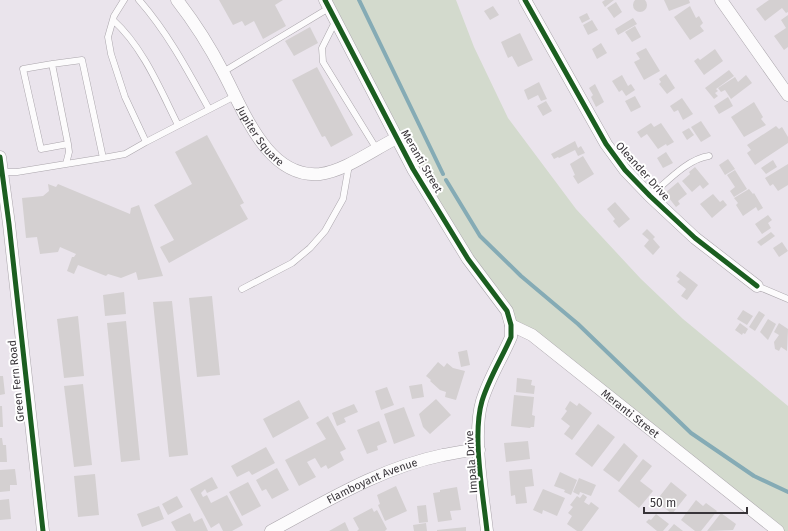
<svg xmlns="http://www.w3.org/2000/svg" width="788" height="531" font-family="'Fira Sans',sans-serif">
<rect width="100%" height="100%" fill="#eae4ec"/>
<!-- green -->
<path fill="#d3dacd" d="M325,0H456L474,47L508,118L576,209L641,279L683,319L788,406V531H778L522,330L467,259Z"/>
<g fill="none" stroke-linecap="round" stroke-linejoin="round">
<!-- stream -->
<path stroke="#85abb5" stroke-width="4" d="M359,0L443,174
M446,180L480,236L521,276L578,324L691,433L754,476L788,492"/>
</g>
<!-- building -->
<path fill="#d4d0d1" d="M633 5a7 7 0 1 1 14 0a7 7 0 1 1-14 0Z
M219,0H283L275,5L286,26L263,39L254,21L245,26L242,21L233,25Z
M605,0H614L605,7L602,2Z
M664,0H689L690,3L669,11Z
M769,0H788V12L786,13L782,8L765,21L756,9Z
M616,2L622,12L614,18L607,8Z
M493,6L499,15L490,20L484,11Z
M690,6L696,18L699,16L703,23L700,26L704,31L690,40L674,17Z
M587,13L590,19L582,23L579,17Z
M788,15V47L784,50L774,36L786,28L781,20Z
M633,18L637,24L618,35L615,29Z
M592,20L598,30L588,35L583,25Z
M635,26L641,37L632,42L625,32Z
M310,27L318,43L294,56L285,41Z
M520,33L533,60L518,67L512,56L508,58L501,42Z
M601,43L607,53L597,59L592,49Z
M646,48L660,71L644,80L634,62L640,59L636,53Z
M715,49L723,61L704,75L694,61L698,58L700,60Z
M317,67L353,135L331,147L325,136L322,137L292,80Z
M729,70L734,76L716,89L718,91L715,93L718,96L714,99L705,88Z
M666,74L675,88L667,94L659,84L661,82L659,79Z
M622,75L628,86L631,84L635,90L626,96L622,90L619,92L612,81Z
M746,75L752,83L731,99L725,90L721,92L718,88L735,77L738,82Z
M539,82L547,99L541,101L538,95L528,100L524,90Z
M595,84L604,102L596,107L591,97L593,95L589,88Z
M635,96L641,107L631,112L625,101Z
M728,97L733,106L719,114L714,106Z
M682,98L693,114L683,120L678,110L674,112L670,106Z
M546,101L552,111L543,116L537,106Z
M754,102L763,117L761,119L766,125L744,137L731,117Z
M701,121L711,136L701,142L691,127Z
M651,123L654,127L661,123L674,142L667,146L666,144L658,149L647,134L641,138L637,132Z
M776,126L779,129L782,127L788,137V143L755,165L747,153L751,150L747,145Z
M689,128L694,135L687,140L682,132Z
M207,135L244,203L240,205L248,219L169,263L160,247L174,240L154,205L192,184L175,152Z
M575,141L578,148L581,146L585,153L578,156L575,150L559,158L558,157L554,159L551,154Z
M666,152L673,163L663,168L657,158Z
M583,156L594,174L578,184L573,176L575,175L570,164Z
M728,159L735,169L725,175L719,165Z
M773,160L777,167L766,174L761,168Z
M788,164V185L778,191L773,184L770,186L765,178Z
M695,167L709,184L703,189L700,185L692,192L682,181L690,174L689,172Z
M735,170L747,189L734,197L730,191L735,187L727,175Z
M678,182L687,194L678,201L680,204L676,207L665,193Z
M48,184L56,187L58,184L130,214L131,208L139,205L163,276L138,280L136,272L121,278L108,274L106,276L78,265L74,274L67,271L72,257H74L76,254L60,247L58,252L40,254L37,237L26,238L22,198L43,196L49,191Z
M749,189L753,194L754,193L763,208L758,211L756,207L743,216L736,205L738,203L734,198Z
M713,194L720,202L723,200L727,205L712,218L700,204Z
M615,202L630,219L619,228L613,221L615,219L607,209Z
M768,215L772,220L768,223L771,228L762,234L755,224Z
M647,229L655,237L653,239L660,247L653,255L644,246L649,240L642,234Z
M771,232L775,236L761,246L757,242Z
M782,242L788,251L779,257L773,248Z
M680,271L698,285L687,300L681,296L686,289L677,282L680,279L676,276Z
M124,292L126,314L105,316L103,295Z
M212,296L220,375L197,377L189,298Z
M172,301L188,455L169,457L153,302Z
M743,310L753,316L747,325L737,319Z
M759,311L765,315L755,331L749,327Z
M78,316L84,376L64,378L57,319Z
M768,319L776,324L768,340L760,332Z
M126,321L140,460L121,462L107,323Z
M740,323L748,329L745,334L743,333L742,335L735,330Z
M779,323L788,329L787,351L781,347L779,351L775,349L774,342L779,335L774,332Z
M467,350L470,365L461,367L458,352Z
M438,362L444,367L447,363L453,368L465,371L456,400L445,397L446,392L440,390L430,381L431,380L426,376Z
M0,376H3L5,394L0,395Z
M517,378L532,380L531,385L535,386L534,394L516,392Z
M83,384L92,465L74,467L64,386Z
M422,384L424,397L412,399L409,386Z
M387,387L394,405L381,410L375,391Z
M514,395L534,397L532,415L535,416L534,427H531L530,428L511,426Z
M436,399L451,415L430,434L423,427L419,414Z
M299,400L309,418L273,438L263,419Z
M570,401L577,406L579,403L592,413L572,440L564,434L570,426L561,419L567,411L565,409Z
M354,404L358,412L344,418L346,422L337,426L332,413Z
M0,406H2L3,427H0Z
M404,407L415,436L394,444L384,414Z
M328,416L346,449L340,452L344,460L328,469L326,465L321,468L315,458L307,462L316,477L299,486L285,460L326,439L316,423Z
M379,421L387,442L377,446L378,450L367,454L357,430Z
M598,424L615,437L592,467L575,454Z
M0,438H2L3,445H6L7,462H0Z
M528,441L530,459L506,462L504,443Z
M624,443L638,456L619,482L603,470Z
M266,447L275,463L252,475L249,471L237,477L231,466Z
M643,459L652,466L640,481L653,491L639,508L618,491Z
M277,468L289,490L272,499L266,489L262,491L256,480Z
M15,469L17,485H10V491L0,492V470Z
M532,469L534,486L525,487L527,503L516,504L515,495L511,496L509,471Z
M560,472L577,480L571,495L564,492L565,490L554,486Z
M95,474L99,515L78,517L74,476Z
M212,477L218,488L207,493L205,489L201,493L203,497L207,495L211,503L227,495L243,525L232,531H223L219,523L211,528L190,489Z
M579,478L596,485L591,496L580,492L579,495L573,492Z
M248,482L261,506L242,516L229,492Z
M671,482L687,495L672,514L656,501Z
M396,486L407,511L385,521L378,505L380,504L377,495Z
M457,487L461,510L450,511L452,520L438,522L433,493L440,492V490Z
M543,489L565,498L557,516L543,510L542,514L533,510Z
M583,494L587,497L584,502L589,505L591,502L599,508L582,531H577L567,524L572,516L568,513L573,507L570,505L577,496L580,498Z
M177,496L183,507L168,515L162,504Z
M9,499L11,519L0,520V500Z
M696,500L703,506L706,503L717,511L701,531H695L681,520Z
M426,505L428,522L419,523L417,506Z
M159,506L164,519L142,527L137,514Z
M372,508L374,512L377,510L387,529L385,531H357L359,529L353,518Z
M190,513L194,522L202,518L208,531H176L171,522Z
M721,513L736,524L733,530L707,531Z
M656,514L669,524L663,531H657L646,522L649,519L651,520Z
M345,522L349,531H329Z
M426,523L427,531H414L413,525Z
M674,524L683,531H668Z
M466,527V531H437V530Z"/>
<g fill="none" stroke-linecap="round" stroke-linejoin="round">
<defs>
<path id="service" d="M124,0L114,16L108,37L111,54L125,97L146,142L235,96
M139,0C168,33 188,71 209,109
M113,20C143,47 160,89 178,125
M335,22L322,48L323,62L376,148
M52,64L23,69L41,149L68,144
M223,72L329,8
M103,158L125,154L146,142
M3,172H17L66,164L69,152L68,144L52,64L82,60L103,158L66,164
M650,196C667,182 687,159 709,156
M757,286L788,299
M242,289L292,263L310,248L325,231L343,199L349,165"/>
<g id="minor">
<path id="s1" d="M177,0C195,23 210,47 223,72C243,109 267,179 320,174C345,171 374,149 397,138"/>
<path d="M325,0L413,169L468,259L507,311L511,325V337C502,358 489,378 482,401C472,435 483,494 487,531"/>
<path d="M525,0L606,144L625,170L650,196L695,238L757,286"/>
<path d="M721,0L788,95"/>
<path d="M0,157L9,224L43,531"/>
<path id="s2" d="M511,325L532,335L778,531"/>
<path id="s3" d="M271,531C327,501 380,468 443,455C455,453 466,450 479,450"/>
</g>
</defs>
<!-- service casing -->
<use href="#service" stroke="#aaa5ab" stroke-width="7"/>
<!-- minor casing -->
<use href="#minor" stroke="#aaa5ab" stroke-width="13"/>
<!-- service -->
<use href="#service" stroke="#fcfbfc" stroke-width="6"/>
<!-- minor -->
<use href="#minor" stroke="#fcfbfc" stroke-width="12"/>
<defs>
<path id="cycleway" d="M325,0L413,169L468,259L507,311L511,325V337C502,358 489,378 482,401C472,435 483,494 487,531
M525,0L606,144L625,170L650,196L695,238L757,286
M0,157L9,224L43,531"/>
</defs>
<!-- cycleway casing -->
<use href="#cycleway" stroke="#fff" stroke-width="8"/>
<!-- cycleway -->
<use href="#cycleway" stroke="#1b5e20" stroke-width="5"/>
</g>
<g text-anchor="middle" stroke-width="4" stroke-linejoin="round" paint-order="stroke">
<!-- street labels -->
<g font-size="11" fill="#383439" stroke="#fff">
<text dy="4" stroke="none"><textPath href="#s1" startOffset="160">Jupiter Square</textPath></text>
<text transform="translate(422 161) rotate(60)" y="4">Meranti Street</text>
<text transform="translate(643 171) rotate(48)" y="4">Oleander Drive</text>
<text transform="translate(16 381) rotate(-96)" y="4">Green Fern Road</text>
<text dy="4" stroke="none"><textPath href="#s2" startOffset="149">Meranti Street</textPath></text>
<text transform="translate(471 462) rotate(-94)" y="4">Impala Drive</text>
<text dy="4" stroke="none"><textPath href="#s3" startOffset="113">Flamboyant Avenue</textPath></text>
</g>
</g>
<!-- scale -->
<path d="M644 507v6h103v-6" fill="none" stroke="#383439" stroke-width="2"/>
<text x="650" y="507" font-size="12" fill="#383439" stroke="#ffffff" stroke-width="3" paint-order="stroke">50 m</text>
</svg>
